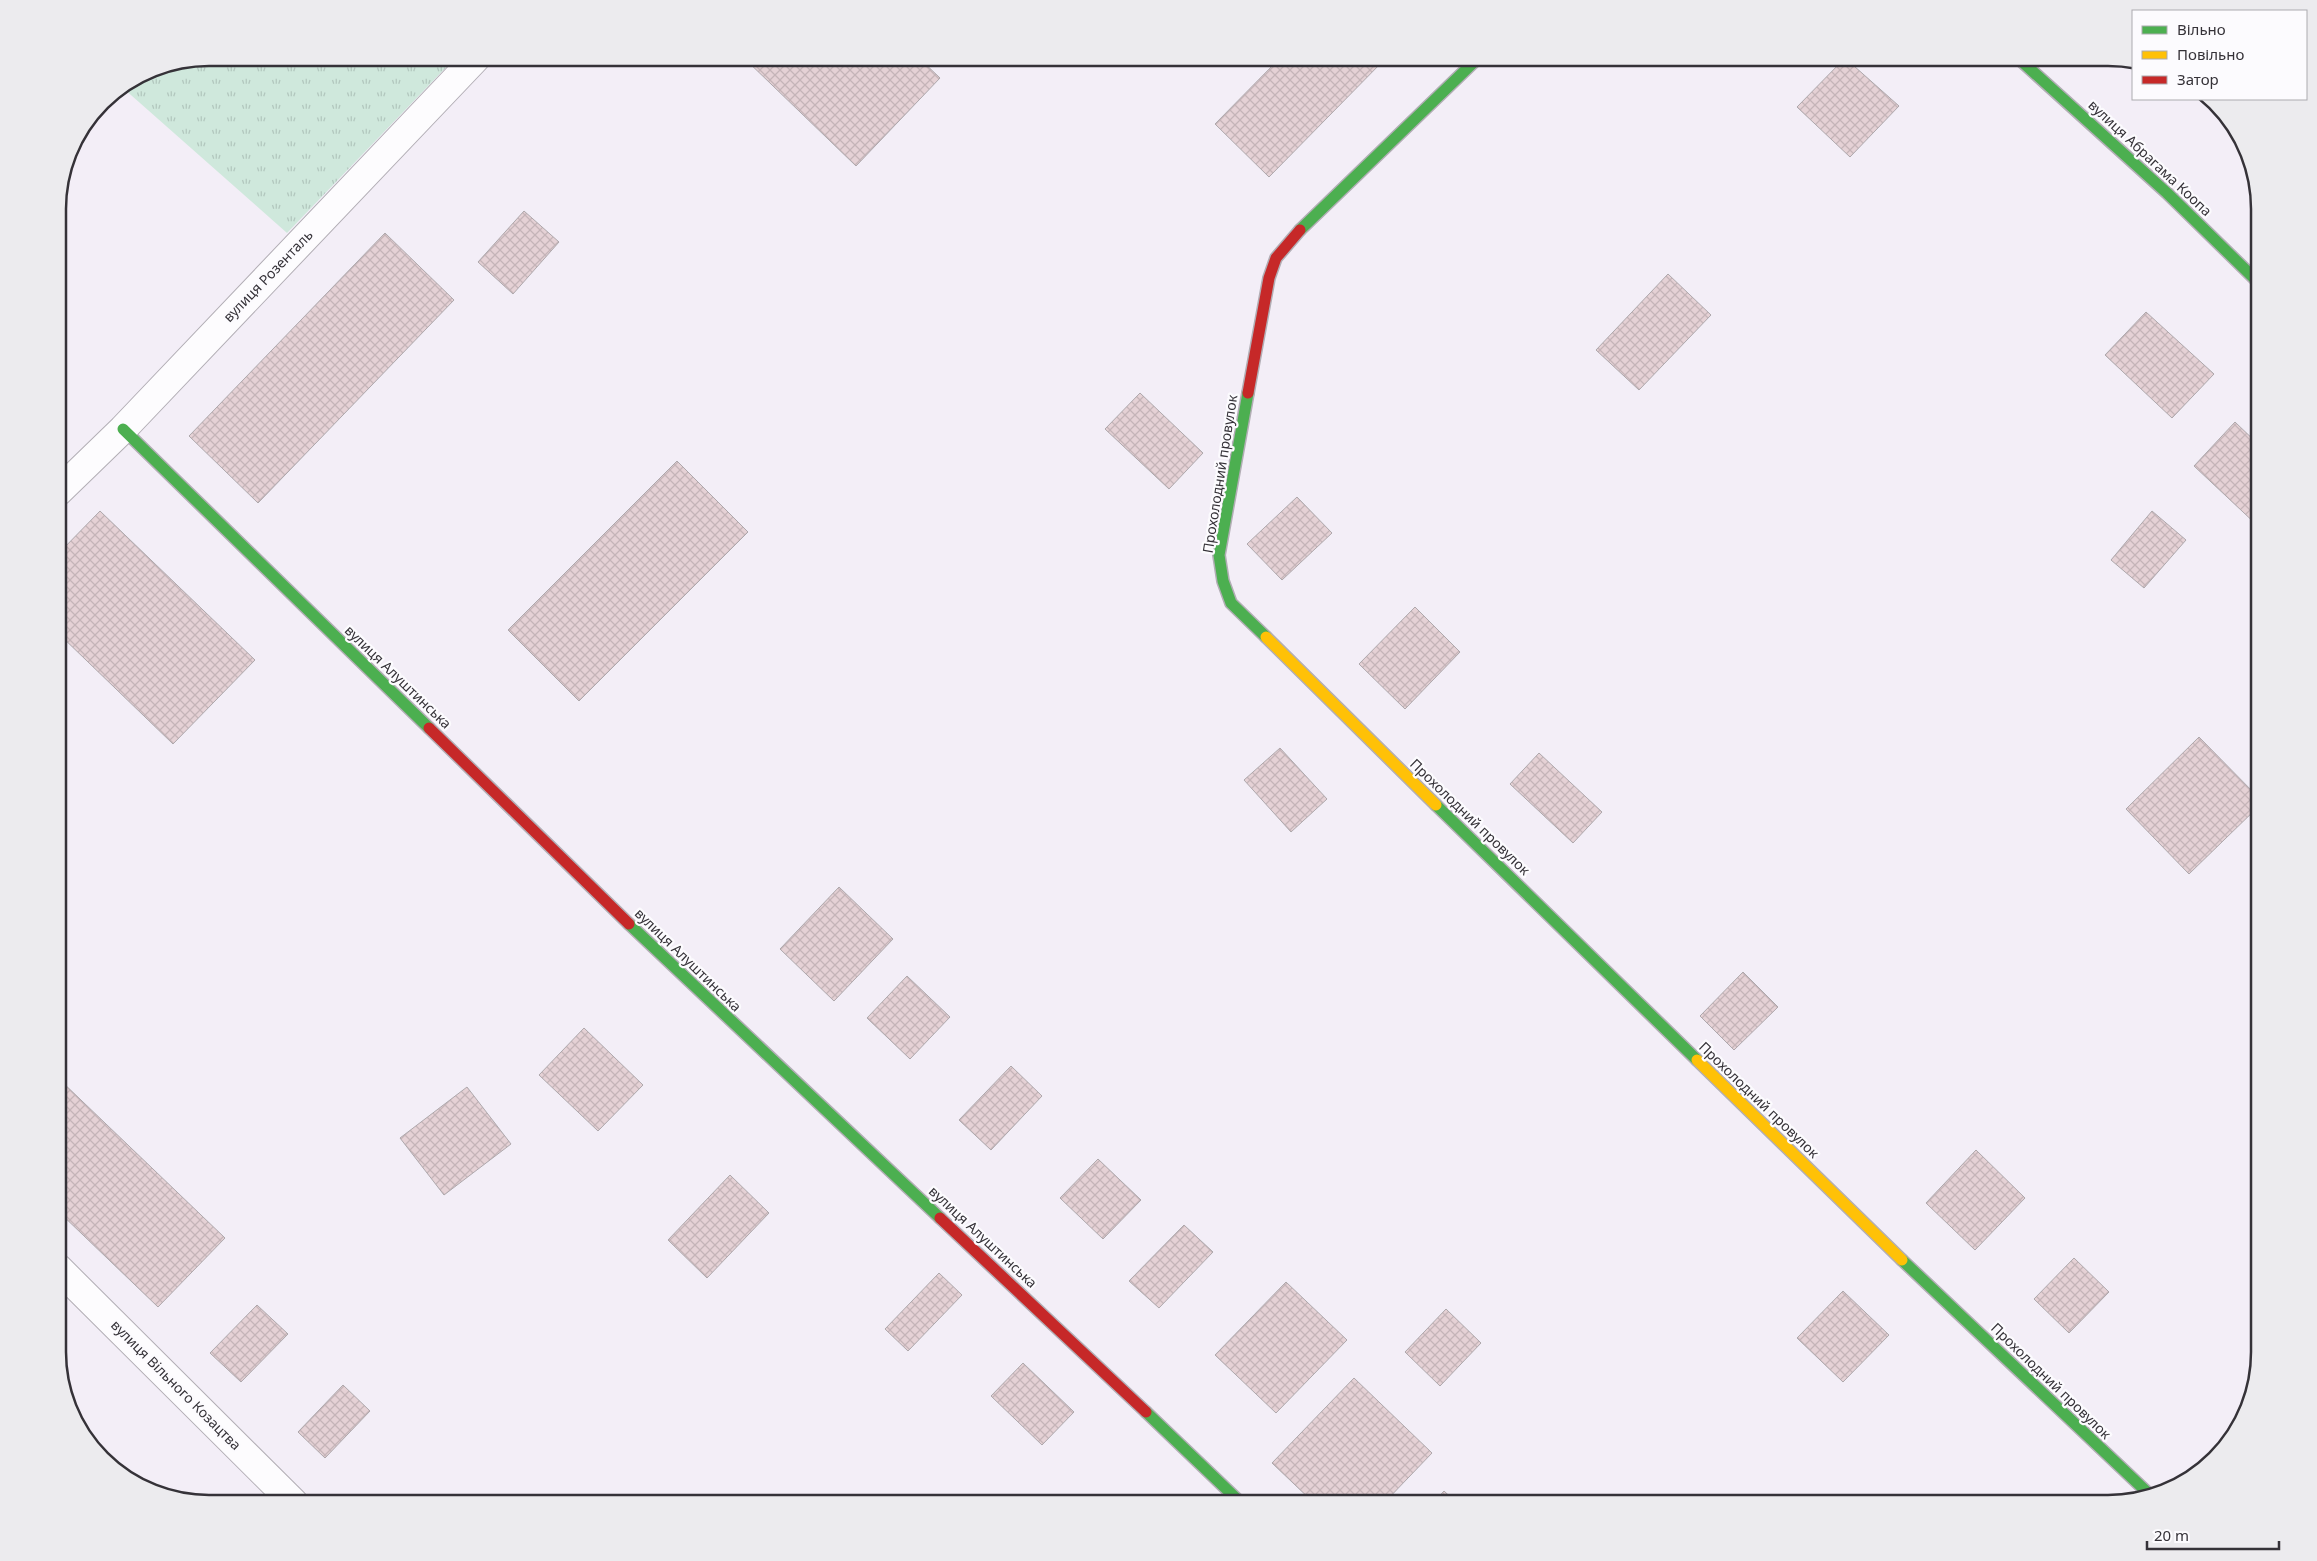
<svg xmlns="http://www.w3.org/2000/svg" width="2317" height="1561" font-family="'Noto Sans',sans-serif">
<defs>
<pattern id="grass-tufts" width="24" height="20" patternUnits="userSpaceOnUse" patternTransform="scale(1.25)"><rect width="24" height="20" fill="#cfe8dc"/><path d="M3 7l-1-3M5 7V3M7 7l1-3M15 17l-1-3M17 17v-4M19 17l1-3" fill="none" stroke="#b2c7be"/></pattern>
<pattern id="building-cross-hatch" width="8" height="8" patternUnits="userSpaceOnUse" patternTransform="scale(1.25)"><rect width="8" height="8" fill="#e5d1d5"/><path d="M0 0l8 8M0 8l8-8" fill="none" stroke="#c5b4b8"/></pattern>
</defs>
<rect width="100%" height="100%" fill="#f3eef7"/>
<!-- grass -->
<path fill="url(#grass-tufts)" d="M209,58H455L287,233L123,88L151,69Z"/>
<!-- building -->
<path fill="url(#building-cross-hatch)" stroke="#aea8ac" d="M744,58H919L940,78L856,166Z
M1280,58H1386L1269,177L1215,124Z
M1845,58L1899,106L1850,157L1797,107Z
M524,211L559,242L513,294L478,262Z
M385,233L454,300L258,503L189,436Z
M1668,274L1711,315L1639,390L1596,350Z
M2146,312L2214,374L2172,418L2105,355Z
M1140,393L1203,453L1169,489L1105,429Z
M2235,422L2259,445V527L2194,466Z
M677,461L748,532L579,701L508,630Z
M1297,497L1332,533L1282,580L1247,544Z
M100,511L255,660L173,744L58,633V554Z
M2152,511L2186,540L2144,588L2111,560Z
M1415,607L1460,652L1405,709L1359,664Z
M2199,737L2259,798V806L2189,874L2126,809Z
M1280,748L1327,799L1291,832L1244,780Z
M1539,753L1602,812L1573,843L1510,784Z
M839,887L893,939L834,1001L780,949Z
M1743,972L1778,1007L1734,1050L1700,1016Z
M907,976L950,1017L910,1059L867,1018Z
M584,1028L643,1085L598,1131L539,1075Z
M1011,1066L1042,1096L991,1150L959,1120Z
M58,1078L225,1238L158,1307L58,1211Z
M467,1087L511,1144L444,1195L400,1138Z
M1976,1150L2025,1198L1975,1250L1926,1203Z
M1098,1159L1141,1200L1103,1239L1060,1198Z
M730,1175L769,1213L707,1278L668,1240Z
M1184,1225L1213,1252L1159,1308L1129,1281Z
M2074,1258L2109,1292L2069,1333L2034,1299Z
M939,1273L962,1295L908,1351L885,1329Z
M1286,1282L1347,1340L1276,1413L1215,1355Z
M1843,1291L1889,1335L1843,1382L1797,1338Z
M257,1305L288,1334L241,1382L210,1353Z
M1446,1309L1481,1343L1440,1386L1405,1352Z
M1023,1363L1074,1412L1042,1445L991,1396Z
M1354,1378L1432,1453L1384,1503H1314L1272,1463Z
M343,1385L370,1411L325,1458L298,1432Z
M1444,1491L1457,1503H1433Z"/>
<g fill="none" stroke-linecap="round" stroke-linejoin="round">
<defs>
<path id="street" d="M58,492L123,429L476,58
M58,1268L294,1503"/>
<path id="fast" d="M2018,58L2167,193L2259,283
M1300,230L1478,58
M1248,393L1219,555L1223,581L1231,603L1266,637
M123,429L429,728
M1436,805L1697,1060
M629,924L940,1218
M1902,1260L2148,1493
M1146,1412L1241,1503"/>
<path id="slow" d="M1266,637L1436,805
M1697,1060L1902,1260"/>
<path id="jam" d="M1248,393L1269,278L1276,258L1300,230
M429,728L629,924
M940,1218L1146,1412"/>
</defs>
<!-- street casing -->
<use href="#street" stroke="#b2aeb5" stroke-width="30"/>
<!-- fast casing -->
<use href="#fast" stroke="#b2aeb5" stroke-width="14"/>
<!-- slow casing -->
<use href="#slow" stroke="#b2aeb5" stroke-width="14"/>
<!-- jam casing -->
<use href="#jam" stroke="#b2aeb5" stroke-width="14"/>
<!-- street -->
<use href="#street" stroke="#fdfcfe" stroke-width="28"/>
<!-- fast -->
<use href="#fast" stroke="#4caf50" stroke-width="11"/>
<!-- slow -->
<use href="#slow" stroke="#ffc107" stroke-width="11"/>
<!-- jam -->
<use href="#jam" stroke="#c62828" stroke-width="11"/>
</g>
<g text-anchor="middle" stroke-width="4.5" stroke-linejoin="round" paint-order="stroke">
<!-- street labels -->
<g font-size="14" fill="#353238" stroke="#fcfbfe">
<text transform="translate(2150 158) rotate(43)" y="5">вулиця Абрагама Коопа</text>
<text transform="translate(268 276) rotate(-46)" y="5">вулиця Розенталь</text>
<text transform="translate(1220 474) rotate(-81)" y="5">Прохолодний провулок</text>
<text transform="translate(398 677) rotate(44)" y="5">вулиця Алуштинська</text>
<text transform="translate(1470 817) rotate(44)" y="5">Прохолодний провулок</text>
<text transform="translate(688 960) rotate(44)" y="5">вулиця Алуштинська</text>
<text transform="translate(1759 1100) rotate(44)" y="5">Прохолодний провулок</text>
<text transform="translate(983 1237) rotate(43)" y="5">вулиця Алуштинська</text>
<text transform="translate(2051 1381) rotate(44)" y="5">Прохолодний провулок</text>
<text transform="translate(176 1385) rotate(45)" y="5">вулиця Вільного Козацтва</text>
</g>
</g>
<!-- crop -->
<path d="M0 0H2317V1561H0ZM209 66H2108A143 143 0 0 1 2251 209V1352A143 143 0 0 1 2108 1495H209A143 143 0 0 1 66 1352V209A143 143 0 0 1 209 66Z" fill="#ecebee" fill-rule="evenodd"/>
<path fill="none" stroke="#353238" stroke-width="2.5" d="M209 66H2108A143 143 0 0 1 2251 209V1352A143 143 0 0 1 2108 1495H209A143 143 0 0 1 66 1352V209A143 143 0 0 1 209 66Z"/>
<!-- legend -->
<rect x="2132" y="10" width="175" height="90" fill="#fcfbfe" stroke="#acabaf"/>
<rect x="2142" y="26" width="25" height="8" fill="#4caf50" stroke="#acabaf"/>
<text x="2177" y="35" font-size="15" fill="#353238">Вільно</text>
<rect x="2142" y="51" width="25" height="8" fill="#ffc107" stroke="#acabaf"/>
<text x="2177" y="60" font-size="15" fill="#353238">Повільно</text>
<rect x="2142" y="76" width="25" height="8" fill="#c62828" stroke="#acabaf"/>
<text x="2177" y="85" font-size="15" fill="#353238">Затор</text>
<!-- scale -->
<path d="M2147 1541v8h132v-8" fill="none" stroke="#353238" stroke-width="2.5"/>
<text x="2154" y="1541" font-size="15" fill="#353238" stroke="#fcfbfe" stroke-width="4" paint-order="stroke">20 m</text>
</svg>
